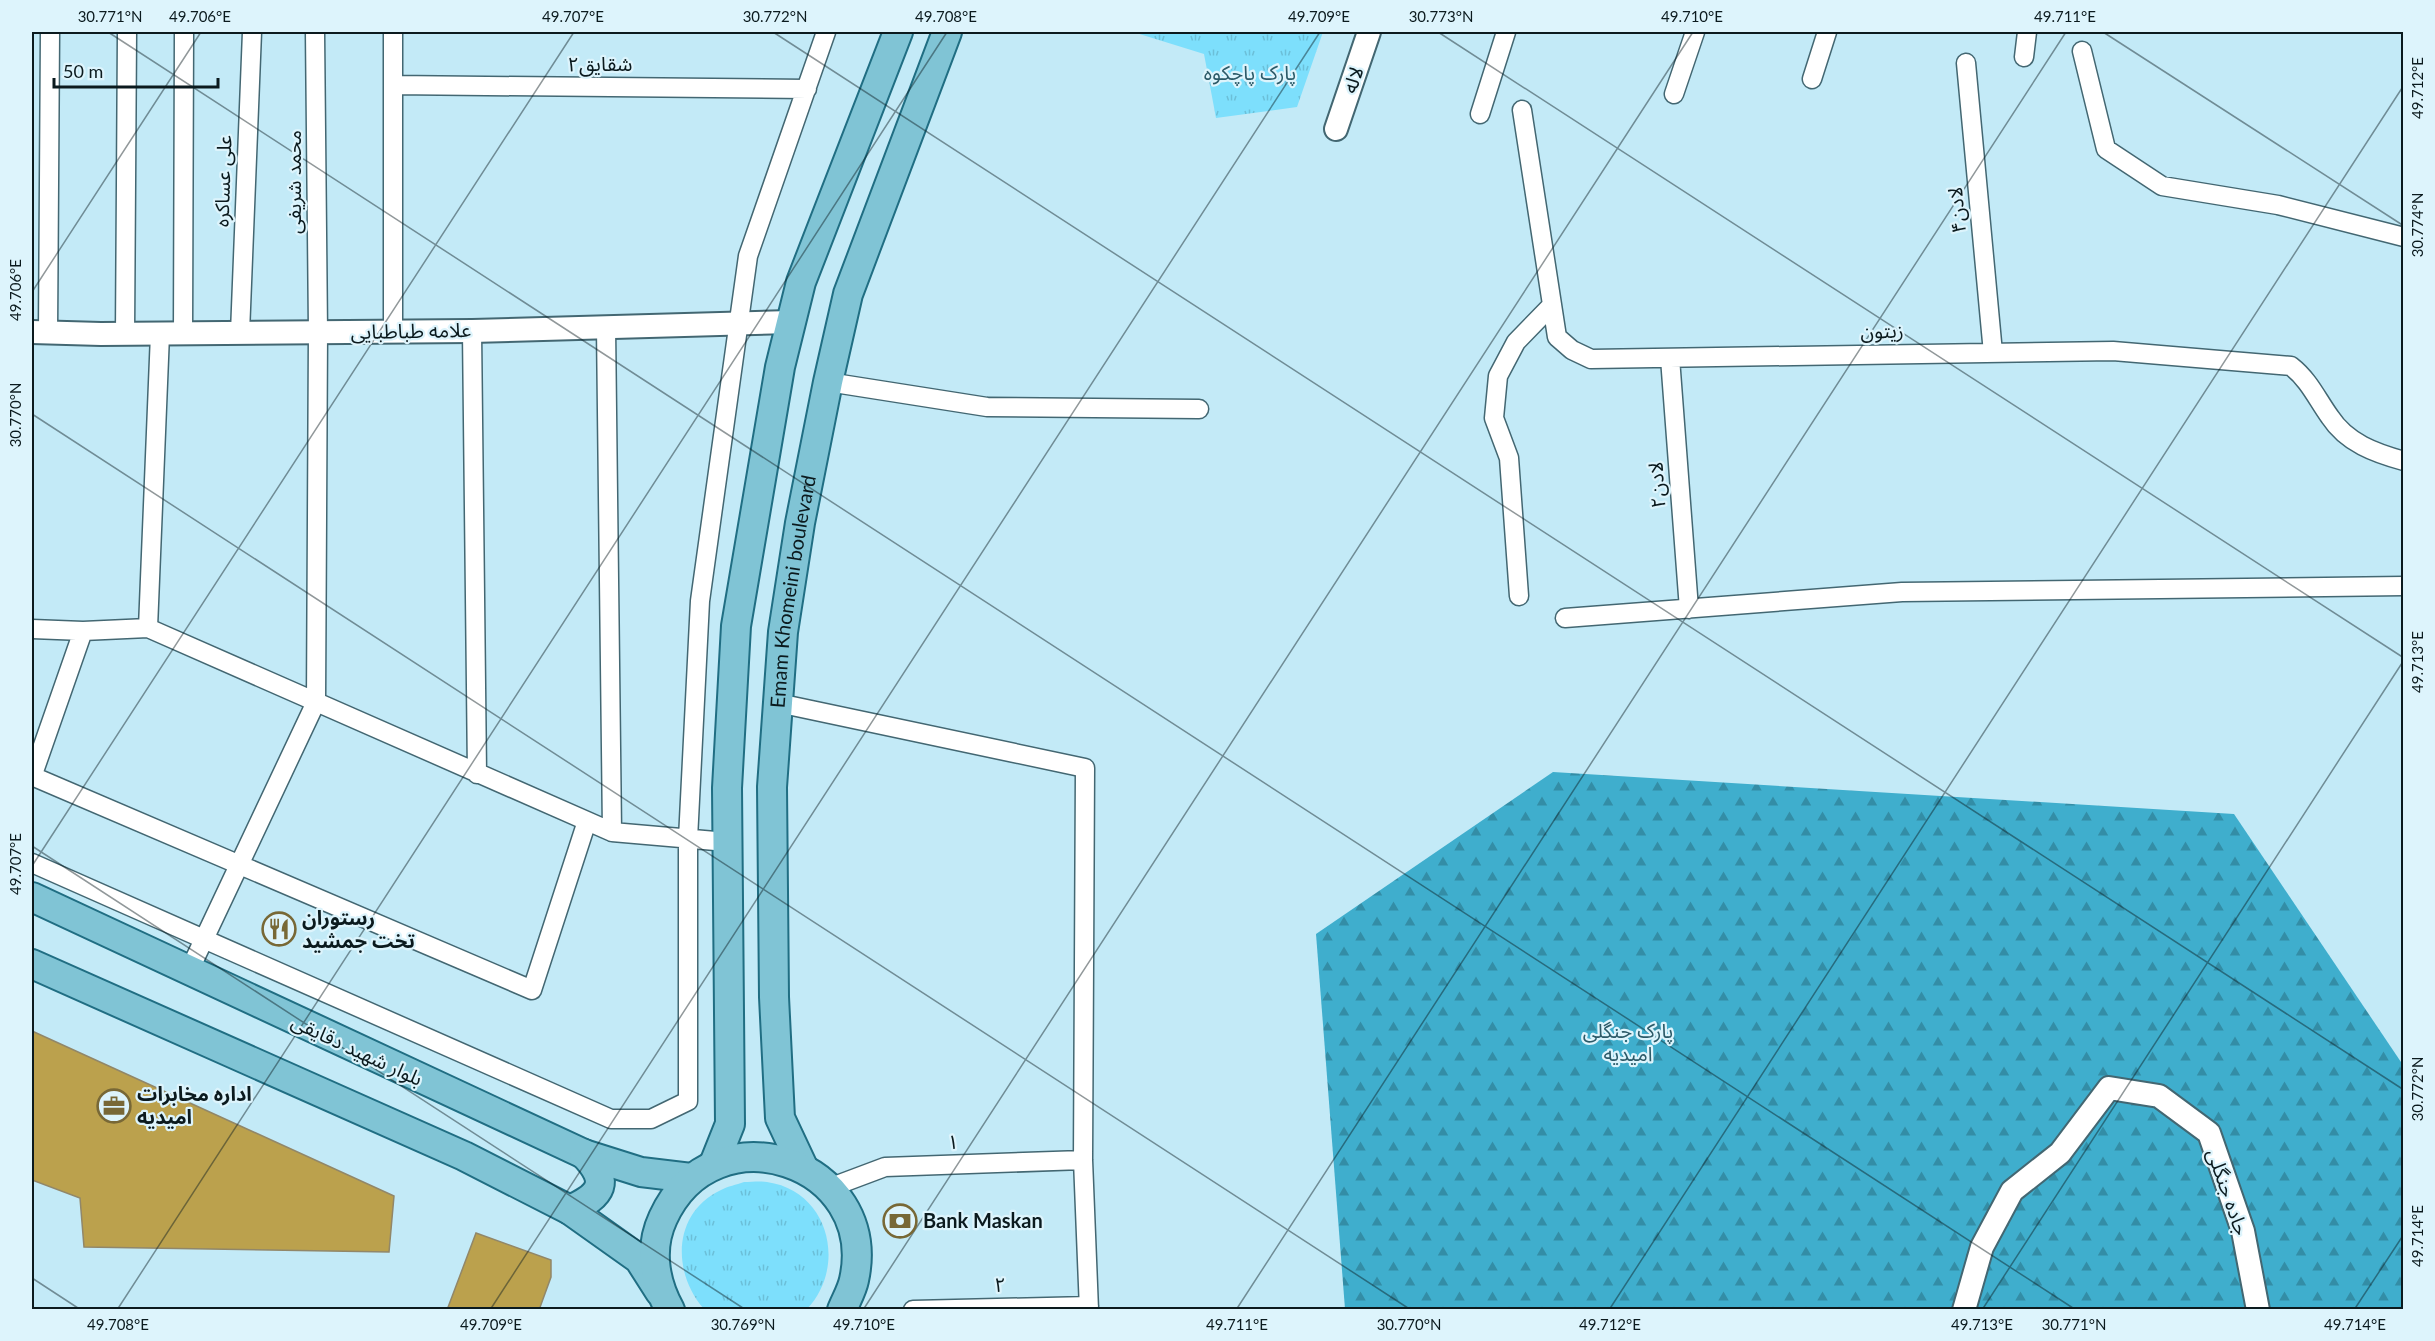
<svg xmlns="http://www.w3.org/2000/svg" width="2435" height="1341" font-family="Lato,'Noto Sans Arabic',sans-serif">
<defs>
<pattern id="grass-tufts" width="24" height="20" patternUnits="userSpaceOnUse" patternTransform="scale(1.5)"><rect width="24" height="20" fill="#7ddffc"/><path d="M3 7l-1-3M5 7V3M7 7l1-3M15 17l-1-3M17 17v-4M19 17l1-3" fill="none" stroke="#6bbfd8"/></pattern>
<pattern id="forest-firs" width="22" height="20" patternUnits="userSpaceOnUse" patternTransform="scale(1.5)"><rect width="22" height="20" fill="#3faecd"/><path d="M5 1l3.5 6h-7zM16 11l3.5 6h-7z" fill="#338da6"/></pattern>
</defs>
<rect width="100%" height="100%" fill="#c3eaf7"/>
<!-- grass -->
<path fill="url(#grass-tufts)" d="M1133,32H1323L1297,107L1216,118L1204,54Z
M744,1182C751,1182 760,1181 767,1182C830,1191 847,1267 807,1309H704C672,1273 672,1213 721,1190C728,1186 736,1185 744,1182Z"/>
<!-- forest -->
<path fill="url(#forest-firs)" d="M1553,772L2234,814L2403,1065V1309H1345L1316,934Z"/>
<!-- building -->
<path fill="#bba14d" stroke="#918769" stroke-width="1.5" d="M32,1031L394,1196L389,1252L84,1247L80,1198L32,1180Z
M476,1233L551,1260V1277L539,1310H447Z"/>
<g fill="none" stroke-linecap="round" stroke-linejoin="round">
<defs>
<path id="minor" d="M393,32V331
M2082,51L2106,149L2162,186L2278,205L2404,237
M2024,57L2027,32
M1966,63L1993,353
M1812,79L1827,32
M393,85L807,89
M1674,94L1695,32
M1522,110L1557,337L1572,350L1591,359L2113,351L2291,366C2309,380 2317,399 2330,417C2347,443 2375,453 2404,461
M1480,114L1506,32
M606,327L612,832
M472,331L477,774
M48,333L50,32
M240,333L252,32
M125,334L127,32
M183,334L184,32
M1670,358L1689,609
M828,382L987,407L1199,409
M1519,596L1509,458L1494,418L1498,376L1516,342L1551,306
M1565,618L1902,592L2404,586
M148,628L160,334
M32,629L83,631L148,628L612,832L727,842
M778,703L1085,768L1083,1160L1089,1310
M32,776L532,990L587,821
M32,777L83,631
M32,863L611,1119H651L688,1101V839L700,601L748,256L826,32
M189,971L316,702L318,332L315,32
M829,1188L885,1167L1083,1160
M913,1310L1089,1306"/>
<path id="tertiary" d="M1336,129L1369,32
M32,332L101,334L472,331L791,322
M1964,1310L1982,1247L2012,1191L2060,1153L2109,1088L2159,1096L2209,1133L2243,1231L2258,1310"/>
<g id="primary">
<path d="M32,897L584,1154L641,1172L691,1178"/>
<path d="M32,964L464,1156L570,1210L639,1259L660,1292"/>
<path d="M714,1164L730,1124L727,788L736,626L780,367L801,282L898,32"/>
<path id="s1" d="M803,1167L780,1118L774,997L772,787L783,632L800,523L828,382L848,294L947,32"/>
<path d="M570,1210C602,1195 611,1182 584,1154"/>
<path d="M670,1310C654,1281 649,1248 663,1218C714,1106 880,1162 854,1280C852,1290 846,1300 842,1310"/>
</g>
</defs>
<!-- minor casing -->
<use href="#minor" stroke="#436772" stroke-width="21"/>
<!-- tertiary casing -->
<use href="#tertiary" stroke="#436772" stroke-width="26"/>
<!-- primary casing -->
<use href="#primary" stroke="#206e83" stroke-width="32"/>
<!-- minor -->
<use href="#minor" stroke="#fff" stroke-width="18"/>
<!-- tertiary -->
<use href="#tertiary" stroke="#fff" stroke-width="22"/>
<!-- primary -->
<use href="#primary" stroke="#80c4d5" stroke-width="28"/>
</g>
<!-- ticks -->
<path fill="none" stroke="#0b1a1e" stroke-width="1.5" stroke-opacity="0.45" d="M108,32L2076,1310M773,32L2404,1090M1438,32L2404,658M2103,32L2404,226M32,292L201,32M32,414L1411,1310M32,846L746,1310M32,866L574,32M32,1278L81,1310M117,1310L947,32M490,1310L1320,32M863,1310L1693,32M1236,1310L2066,32M1609,1310L2404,85M1982,1310L2404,660M2354,1310L2404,1234"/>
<!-- icons -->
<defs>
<symbol id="restaurant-ring" viewBox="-11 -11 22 22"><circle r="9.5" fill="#ddf4fc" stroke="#786836" stroke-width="1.5"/><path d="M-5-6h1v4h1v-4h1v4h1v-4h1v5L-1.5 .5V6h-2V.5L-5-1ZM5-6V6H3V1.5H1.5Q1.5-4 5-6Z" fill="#786836"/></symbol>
<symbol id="office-ring" viewBox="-11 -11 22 22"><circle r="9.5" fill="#ddf4fc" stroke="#786836" stroke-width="1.5"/><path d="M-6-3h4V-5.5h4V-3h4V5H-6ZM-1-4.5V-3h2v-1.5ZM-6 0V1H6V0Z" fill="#786836"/></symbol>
<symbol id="bank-ring" viewBox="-11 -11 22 22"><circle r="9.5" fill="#ddf4fc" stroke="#786836" stroke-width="1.5"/><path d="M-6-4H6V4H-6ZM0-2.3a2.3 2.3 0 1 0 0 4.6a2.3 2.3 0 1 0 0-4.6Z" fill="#786836"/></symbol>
</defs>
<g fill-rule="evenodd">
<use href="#restaurant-ring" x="260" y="910" width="38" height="38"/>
<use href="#office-ring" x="95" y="1087" width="38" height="38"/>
<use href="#bank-ring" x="881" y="1202" width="38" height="38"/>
</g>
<g text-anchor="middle" stroke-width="4.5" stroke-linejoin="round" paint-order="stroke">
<!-- street labels -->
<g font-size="20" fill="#0b1a1e" stroke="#ddf4fc">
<text x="600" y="71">شقایق۲</text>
<text transform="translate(1353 80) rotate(-71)" y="7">لاله</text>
<text transform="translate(223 181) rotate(-88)" y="7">علی عساکره</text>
<text transform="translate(294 182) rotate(-90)" y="7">محمد شریفی</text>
<text transform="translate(1957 210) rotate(-95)" y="7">لادن۴</text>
<text transform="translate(411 331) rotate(-1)" y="7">علامه طباطبایی</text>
<text transform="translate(1882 331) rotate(-1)" y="7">زیتون</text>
<text transform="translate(1657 485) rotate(-94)" y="7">لادن۲</text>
<text dy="7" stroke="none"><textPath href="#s1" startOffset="582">Emam Khomeini boulevard</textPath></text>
<text transform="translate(357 1050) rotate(25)" y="7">بلوار شهید دقایقی</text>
<text transform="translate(953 1142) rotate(-2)" y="7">۱</text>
<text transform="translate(2228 1192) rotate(71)" y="7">جاده جنگلی</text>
<text transform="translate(1000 1285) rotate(-1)" y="7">۲</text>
</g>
<!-- park labels -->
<g font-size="20" fill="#2c5a68" stroke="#ddf4fc">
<text x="1250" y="80">پارک پاچکوه</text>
<text x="1628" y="1038">پارک جنگلی<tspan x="1628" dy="23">امیدیه</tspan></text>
</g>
<!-- poi labels -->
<g font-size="20" font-weight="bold" fill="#0b1a1e" stroke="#ddf4fc" text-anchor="start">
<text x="302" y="925">رستوران<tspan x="302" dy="23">تخت جمشید</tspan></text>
<text x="137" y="1101">اداره مخابرات<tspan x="137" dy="23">امیدیه</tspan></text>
<text x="923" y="1228">Bank Maskan</text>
</g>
</g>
<!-- border -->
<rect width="2435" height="1341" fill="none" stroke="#ddf4fc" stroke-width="66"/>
<!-- scale -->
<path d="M54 78v9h164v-9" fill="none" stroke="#0b1a1e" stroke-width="3"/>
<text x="63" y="78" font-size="18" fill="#0b1a1e" stroke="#ddf4fc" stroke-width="4.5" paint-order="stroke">50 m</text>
<rect x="33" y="33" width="2369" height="1275" fill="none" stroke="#0b1a1e" stroke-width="2"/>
<g font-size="15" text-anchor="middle" fill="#0b1a1e">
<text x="110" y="22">30.771°N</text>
<text x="200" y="22">49.706°E</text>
<text x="573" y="22">49.707°E</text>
<text x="775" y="22">30.772°N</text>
<text x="946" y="22">49.708°E</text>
<text x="1319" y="22">49.709°E</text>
<text x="1441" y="22">30.773°N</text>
<text x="1692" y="22">49.710°E</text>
<text x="2065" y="22">49.711°E</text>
<text transform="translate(2418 88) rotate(-90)" y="5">49.712°E</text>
<text transform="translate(2418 225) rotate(-90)" y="5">30.774°N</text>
<text transform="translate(16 290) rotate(-90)" y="5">49.706°E</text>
<text transform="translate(16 415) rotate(-90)" y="5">30.770°N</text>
<text transform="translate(2418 662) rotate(-90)" y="5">49.713°E</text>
<text transform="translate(16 864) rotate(-90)" y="5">49.707°E</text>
<text transform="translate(2418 1089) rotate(-90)" y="5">30.772°N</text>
<text transform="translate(2418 1236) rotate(-90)" y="5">49.714°E</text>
<text x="118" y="1330">49.708°E</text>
<text x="491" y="1330">49.709°E</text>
<text x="743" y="1330">30.769°N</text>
<text x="864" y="1330">49.710°E</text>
<text x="1237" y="1330">49.711°E</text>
<text x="1409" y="1330">30.770°N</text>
<text x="1610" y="1330">49.712°E</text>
<text x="1982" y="1330">49.713°E</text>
<text x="2074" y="1330">30.771°N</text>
<text x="2355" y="1330">49.714°E</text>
</g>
</svg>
